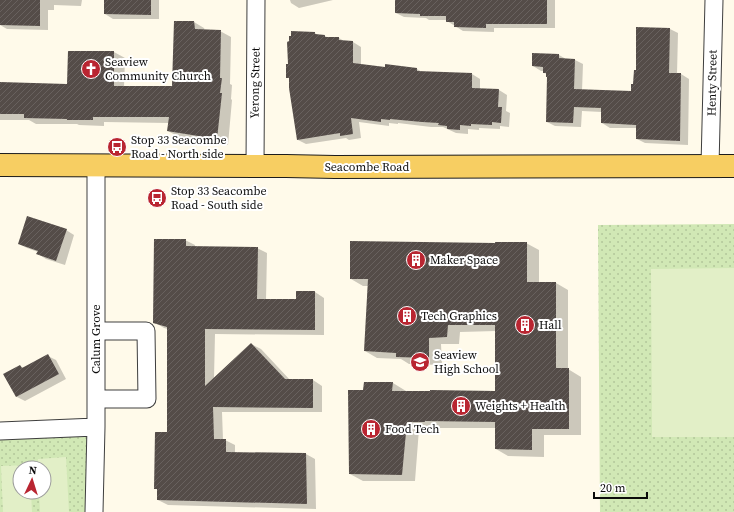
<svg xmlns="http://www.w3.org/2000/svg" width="734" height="512" font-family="'Source Serif 4',serif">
<defs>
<pattern id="park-dots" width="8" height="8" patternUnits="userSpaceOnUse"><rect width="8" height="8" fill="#d1e8b5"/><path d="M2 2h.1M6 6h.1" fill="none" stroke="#b2c69a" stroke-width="1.8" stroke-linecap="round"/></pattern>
<pattern id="building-hatch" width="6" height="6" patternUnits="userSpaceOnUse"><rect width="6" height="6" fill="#544c48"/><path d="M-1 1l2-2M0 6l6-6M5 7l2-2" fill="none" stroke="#68615e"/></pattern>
</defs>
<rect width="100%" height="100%" fill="#fffaea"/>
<!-- park -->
<path fill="url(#park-dots)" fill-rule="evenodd" d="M734,224V512H600L598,225Z
M91,430L89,512H0V435ZM20,468H44V492H20Z"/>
<!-- pitch -->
<path fill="#e2efc7" d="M734,268V437H652L651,269Z
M66,457L69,512H40L39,492H44V468H38V459Z
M30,465V468H20V492H31L32,512H3L1,466Z"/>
<!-- shadow -->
<path fill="#0003" d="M0,0H82L81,6L54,5V10H48V30L7,29L0,25Z
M105,0H159V19H113L105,14Z
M290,0H333L299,8L291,3Z
M396,0H555V28H494V32L463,31L447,21V20H429L426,18L404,17L396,13Z
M194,22L204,28L205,30L220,31L231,37L230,84L232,85L231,99L232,100L228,145L179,137L168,131L169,123L104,122V126L79,125L77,124H36L29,120H0V83L68,85L114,52L125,58L124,87H173Z
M670,29L678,33L677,74H681L689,79L688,145L645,143L637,139V128H610L602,123V112L582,111L581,127L555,126L547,122L548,78L547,77V74L544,73V71H541L533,66L559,55L566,59L575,60L583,64L582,91L632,92L637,71Z
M315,33L319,36H325L329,38H339L344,41L353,42L361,47V65L386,68V66L417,69L422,72L472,74L480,79V89L499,90L507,95L506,111L510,113L509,127L500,126V129L479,128V130L468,129V134L456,133L443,127H431L398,123V124L389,123V126L359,122L361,138L349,140L346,138L306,144L298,140L290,79L287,77L292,37Z
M66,230L74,235L65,265L46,259L38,254V252L27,248L19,244Z
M185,240L195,245V247L257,248L267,253L266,300H296L315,292L324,298V335L215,334L214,378L251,344L261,349L290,380H313L322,386V412H222L223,440H225L235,445V453L306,454L315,459L316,509L168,505L158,500V490L155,488L168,433V329L164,328L154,322Z
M526,243L539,250V283H556L568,290V369L581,377V435H544V457L508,456L496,449V428H437V429H419L415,481H363L350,474L364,391L365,383H393L406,391L405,392H496V331L460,332L459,344H441L442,365L409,364L401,359L377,358L365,351L368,286H363L351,279L496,244Z
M48,356L56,360L66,379L25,401L17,397L5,374L20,366L24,368Z"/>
<!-- building -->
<path fill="url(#building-hatch)" d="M0,0H40V26L0,25Z
M104,0H151V15L104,14Z
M395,0H547V24H486V28L454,27V22H446V16H420V14L395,13Z
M174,21H194L195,29L221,30L220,78H222L220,93H222L217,139L167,131L169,117H93V120H67V119L24,118V114H0V82L67,84L68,51H114V86H172Z
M636,27L670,28L669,73H681L680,141L636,139V125L601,123V108L574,107L573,123L546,122L547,77H546V73H543V67L532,66V53L559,54V58L575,59L574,89L631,91V84H633L634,70H636Z
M291,31L315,32V34L325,35V37H339V40L353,41V63L385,67V64L417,68V71L472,73V88L499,89L498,107H502L501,123L492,122V125L471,124V126L460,125V130L447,129V126L438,125L439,123L422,122L390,119V120L381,119V122L351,118L353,134L340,136V133L297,140L289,88V78H286V64H288L287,42L289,41V36H291Z
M27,216L67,229L56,261L36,254L38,251L18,244Z
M154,239H186V246L258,247L257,299H296V291H315V330L205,329V386L251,343L285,379H313V408L213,407L214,439H226V452L306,453L307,504L157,500V489H154L155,432H167V327L153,323Z
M350,241L495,243V242H527V282H556V368H569V429H532V450L495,449V422L425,421V422H407L402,475L349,474L348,390H363L364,382H393L392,391H430V390L495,391V325H448L447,337L429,338V358L396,357V353L364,351L368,279H350Z
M48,354L59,374L16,397L3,374L20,365L22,368Z"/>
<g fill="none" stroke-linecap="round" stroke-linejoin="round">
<defs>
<path id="minor" d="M255,166L256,0
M710,166L714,0
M96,399H147L146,331H96
M0,431L96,427
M94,512L96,427V166"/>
<path id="major" d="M0,165L286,166L335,167L734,166"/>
</defs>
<!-- minor casing -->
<use href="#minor" stroke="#3e3e3e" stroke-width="19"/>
<!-- major casing -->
<use href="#major" stroke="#1c1c1c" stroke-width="24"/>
<!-- minor -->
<use href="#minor" stroke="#fff" stroke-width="17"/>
<!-- major -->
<use href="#major" stroke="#f7ce62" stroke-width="22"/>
</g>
<!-- icons -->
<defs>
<symbol id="church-disc" viewBox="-11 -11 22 22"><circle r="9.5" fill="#b92531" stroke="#fff"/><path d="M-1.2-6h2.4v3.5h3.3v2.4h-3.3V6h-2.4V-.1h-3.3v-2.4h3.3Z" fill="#fff"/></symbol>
<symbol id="bus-disc" viewBox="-11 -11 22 22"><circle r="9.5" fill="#b92531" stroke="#fff"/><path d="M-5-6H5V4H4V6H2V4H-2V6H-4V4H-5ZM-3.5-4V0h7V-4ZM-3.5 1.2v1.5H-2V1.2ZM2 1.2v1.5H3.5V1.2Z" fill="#fff"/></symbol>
<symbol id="building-disc" viewBox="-11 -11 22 22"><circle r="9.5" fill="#b92531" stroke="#fff"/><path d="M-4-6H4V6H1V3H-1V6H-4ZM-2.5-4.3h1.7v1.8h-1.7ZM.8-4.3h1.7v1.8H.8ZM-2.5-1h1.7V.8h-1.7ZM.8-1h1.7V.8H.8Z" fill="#fff"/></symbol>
<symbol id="school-disc" viewBox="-11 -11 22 22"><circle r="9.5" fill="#b92531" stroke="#fff"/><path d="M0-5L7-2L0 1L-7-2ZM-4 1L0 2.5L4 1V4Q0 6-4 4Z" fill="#fff"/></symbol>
</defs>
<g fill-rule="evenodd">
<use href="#church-disc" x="80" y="58" width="22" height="22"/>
<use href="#bus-disc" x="106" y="136" width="22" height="22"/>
<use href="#bus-disc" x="146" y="187" width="22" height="22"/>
<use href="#building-disc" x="405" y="249" width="22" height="22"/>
<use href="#building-disc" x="396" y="305" width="22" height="22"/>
<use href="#building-disc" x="514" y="314" width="22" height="22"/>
<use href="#school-disc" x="409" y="351" width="22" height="22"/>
<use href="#building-disc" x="450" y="395" width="22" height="22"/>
<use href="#building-disc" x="360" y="418" width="22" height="22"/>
</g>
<g text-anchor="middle" stroke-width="4" stroke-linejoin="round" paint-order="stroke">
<!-- poi labels -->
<g font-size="12" fill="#0b0b0b" stroke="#fff" text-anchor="start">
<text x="105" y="66">Seaview<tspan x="105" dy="14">Community Church</tspan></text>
<text x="131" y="144">Stop 33 Seacombe<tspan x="131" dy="14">Road - North side</tspan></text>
<text x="171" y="195">Stop 33 Seacombe<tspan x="171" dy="14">Road - South side</tspan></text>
<text x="430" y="264">Maker Space</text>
<text x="421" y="320">Tech Graphics</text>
<text x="539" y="329">Hall</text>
<text x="434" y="359">Seaview<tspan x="434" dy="14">High School</tspan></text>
<text x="475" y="410">Weights + Health</text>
<text x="385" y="433">Food Tech</text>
</g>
<!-- street labels -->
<g font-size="12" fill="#0b0b0b" stroke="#fff">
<text transform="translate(255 83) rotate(-89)" y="4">Yerong Street</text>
<text transform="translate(712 83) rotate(-89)" y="4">Henty Street</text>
<text x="367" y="171">Seacombe Road</text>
<text transform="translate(96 339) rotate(-90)" y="4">Calum Grove</text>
</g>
</g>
<!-- north arrow -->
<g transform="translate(32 480) rotate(4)"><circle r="19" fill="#ffffff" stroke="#9d9d9d"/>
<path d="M0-3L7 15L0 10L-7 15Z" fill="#b92531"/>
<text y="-6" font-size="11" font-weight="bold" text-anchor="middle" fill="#0b0b0b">N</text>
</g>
<!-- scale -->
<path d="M594 492v6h53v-6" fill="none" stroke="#0b0b0b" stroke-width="2"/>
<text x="600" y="492" font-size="12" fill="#0b0b0b" stroke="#ffffff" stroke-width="3" paint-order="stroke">20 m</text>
</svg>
